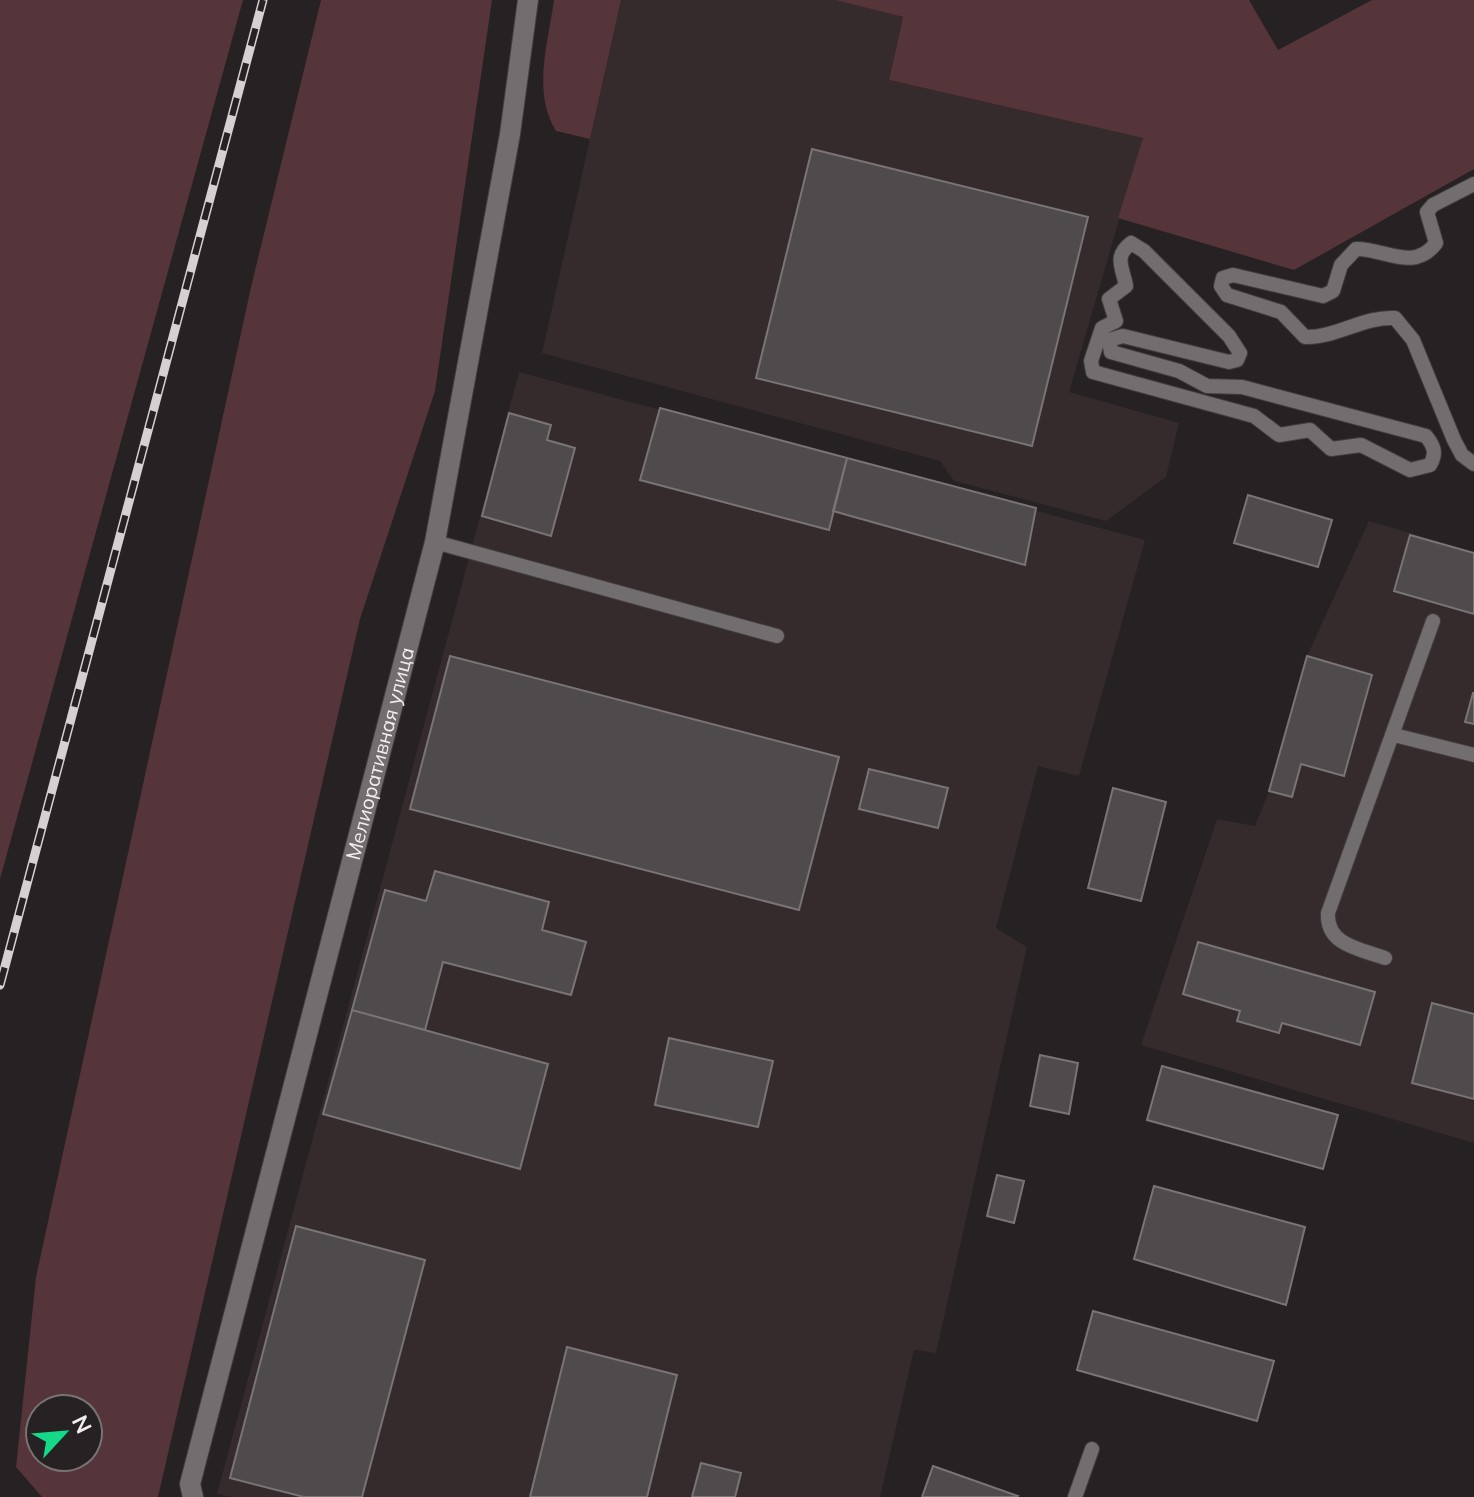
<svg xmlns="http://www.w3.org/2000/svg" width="1474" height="1497" font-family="Mulish,sans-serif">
<rect width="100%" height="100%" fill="#262122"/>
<!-- built -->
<path fill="#352a2c" d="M621,0H835L903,17L889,80L1143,138L1069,392L1179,423L1166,477L1106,521L954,481L940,461L542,353Z
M519,372L1145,540L1079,776L1038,766L996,928L1027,947L936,1353L914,1350L880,1497H232L217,1494Z
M1369,521L1474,552V1143L1141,1045L1217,819L1255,826L1269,791L1307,656Z"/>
<!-- green -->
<path fill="#55343a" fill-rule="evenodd" d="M0,0H243L0,879Z
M321,0H492L435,391L360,619L158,1497H42L16,1467L36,1277L251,287ZM40,1409H88V1457H40Z
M554,0H621L590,139L556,131C532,92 548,43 554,0Z
M835,0H1249L1278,50L1372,0H1474V169L1294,270L1118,218L1143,138L889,80L903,17Z"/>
<!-- building -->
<path fill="#4f4a4b" stroke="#797475" stroke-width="2" d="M812,149L1088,217L1032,446L756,378Z
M660,408L847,458L829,530L640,480Z
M509,413L551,425L547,440L575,448L551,536L482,516Z
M847,458L1036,508L1025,565L833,511Z
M1248,495L1332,520L1318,567L1234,543Z
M1410,535L1474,553V614L1394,591Z
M450,656L839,757L799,910L410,809Z
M1307,656L1372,675L1344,776L1301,764L1292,797L1269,791Z
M1473,693H1474V724L1465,722Z
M869,769L948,788L938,828L859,809Z
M1113,788L1166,802L1141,901L1088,888Z
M435,871L549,902L542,930L586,942L571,995L443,962L425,1030L352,1010L385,890L426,901Z
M1198,942L1375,992L1360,1045L1282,1023L1279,1033L1237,1021L1240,1011L1183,994Z
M1432,1003L1474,1014V1099L1412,1083Z
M352,1010L548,1064L520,1169L323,1114Z
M669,1038L773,1061L758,1127L655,1105Z
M1040,1055L1078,1063L1069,1114L1030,1106Z
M1162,1066L1338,1115L1323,1169L1147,1120Z
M997,1175L1024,1181L1014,1223L987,1216Z
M1154,1186L1305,1227L1286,1305L1134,1259Z
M296,1226L425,1260L362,1497H304L230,1478Z
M1093,1311L1274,1361L1257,1421L1077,1370Z
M567,1347L677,1375L647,1497H530Z
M701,1463L741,1473L735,1497H692Z
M933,1466L1018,1496L1017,1497H922Z"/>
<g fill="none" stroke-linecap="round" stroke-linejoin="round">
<defs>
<path id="service" d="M1474,184L1433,205L1427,212L1436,243C1414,273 1384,248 1356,249L1341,265L1333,291L1323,296L1233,275L1223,278L1221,286L1227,295L1281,312L1305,337C1336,338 1364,316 1395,318L1413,340L1454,440L1462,455L1474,464
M1131,243L1144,251L1229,336L1240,353L1237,360L1229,362L1123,336L1109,340L1111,352L1179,371L1207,386L1242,387L1426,436C1434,446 1437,453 1430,465L1410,470L1361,445L1331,449L1310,430L1279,435L1254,416L1093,372L1091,361L1102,328L1116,321L1109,299L1126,286C1123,268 1113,257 1131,243Z
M435,542L777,636
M1394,735L1474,755
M1385,958C1360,949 1326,945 1328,913L1433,621
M1075,1497L1092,1449"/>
<g id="tertiary">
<path id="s1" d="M193,1497L190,1484L435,542L510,134L528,0"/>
</g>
</defs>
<!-- service casing -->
<use href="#service" stroke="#413d3e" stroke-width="16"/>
<!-- tertiary casing -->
<use href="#tertiary" stroke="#413d3e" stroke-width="22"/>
<!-- service -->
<use href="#service" stroke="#726d6e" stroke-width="14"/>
<!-- tertiary -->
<use href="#tertiary" stroke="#726d6e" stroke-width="20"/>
<defs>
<path id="rail" d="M0,985L263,0"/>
</defs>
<!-- rail casing -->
<use href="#rail" stroke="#d5d1d2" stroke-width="9"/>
<!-- rail -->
<use href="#rail" stroke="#262122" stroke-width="6" stroke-dasharray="18" stroke-linecap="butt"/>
</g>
<g text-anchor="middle" stroke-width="6" stroke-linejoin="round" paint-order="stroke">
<!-- street labels -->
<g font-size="20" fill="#f2efef" stroke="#262122">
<text dy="7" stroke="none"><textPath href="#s1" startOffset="768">Мелиоративная улица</textPath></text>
</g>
</g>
<!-- north arrow -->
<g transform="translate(64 1433) rotate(64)"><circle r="38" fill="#262122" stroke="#787374" stroke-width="2"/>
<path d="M0-6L14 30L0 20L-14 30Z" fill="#14d989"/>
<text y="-12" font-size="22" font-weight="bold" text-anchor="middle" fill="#f2efef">N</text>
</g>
</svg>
